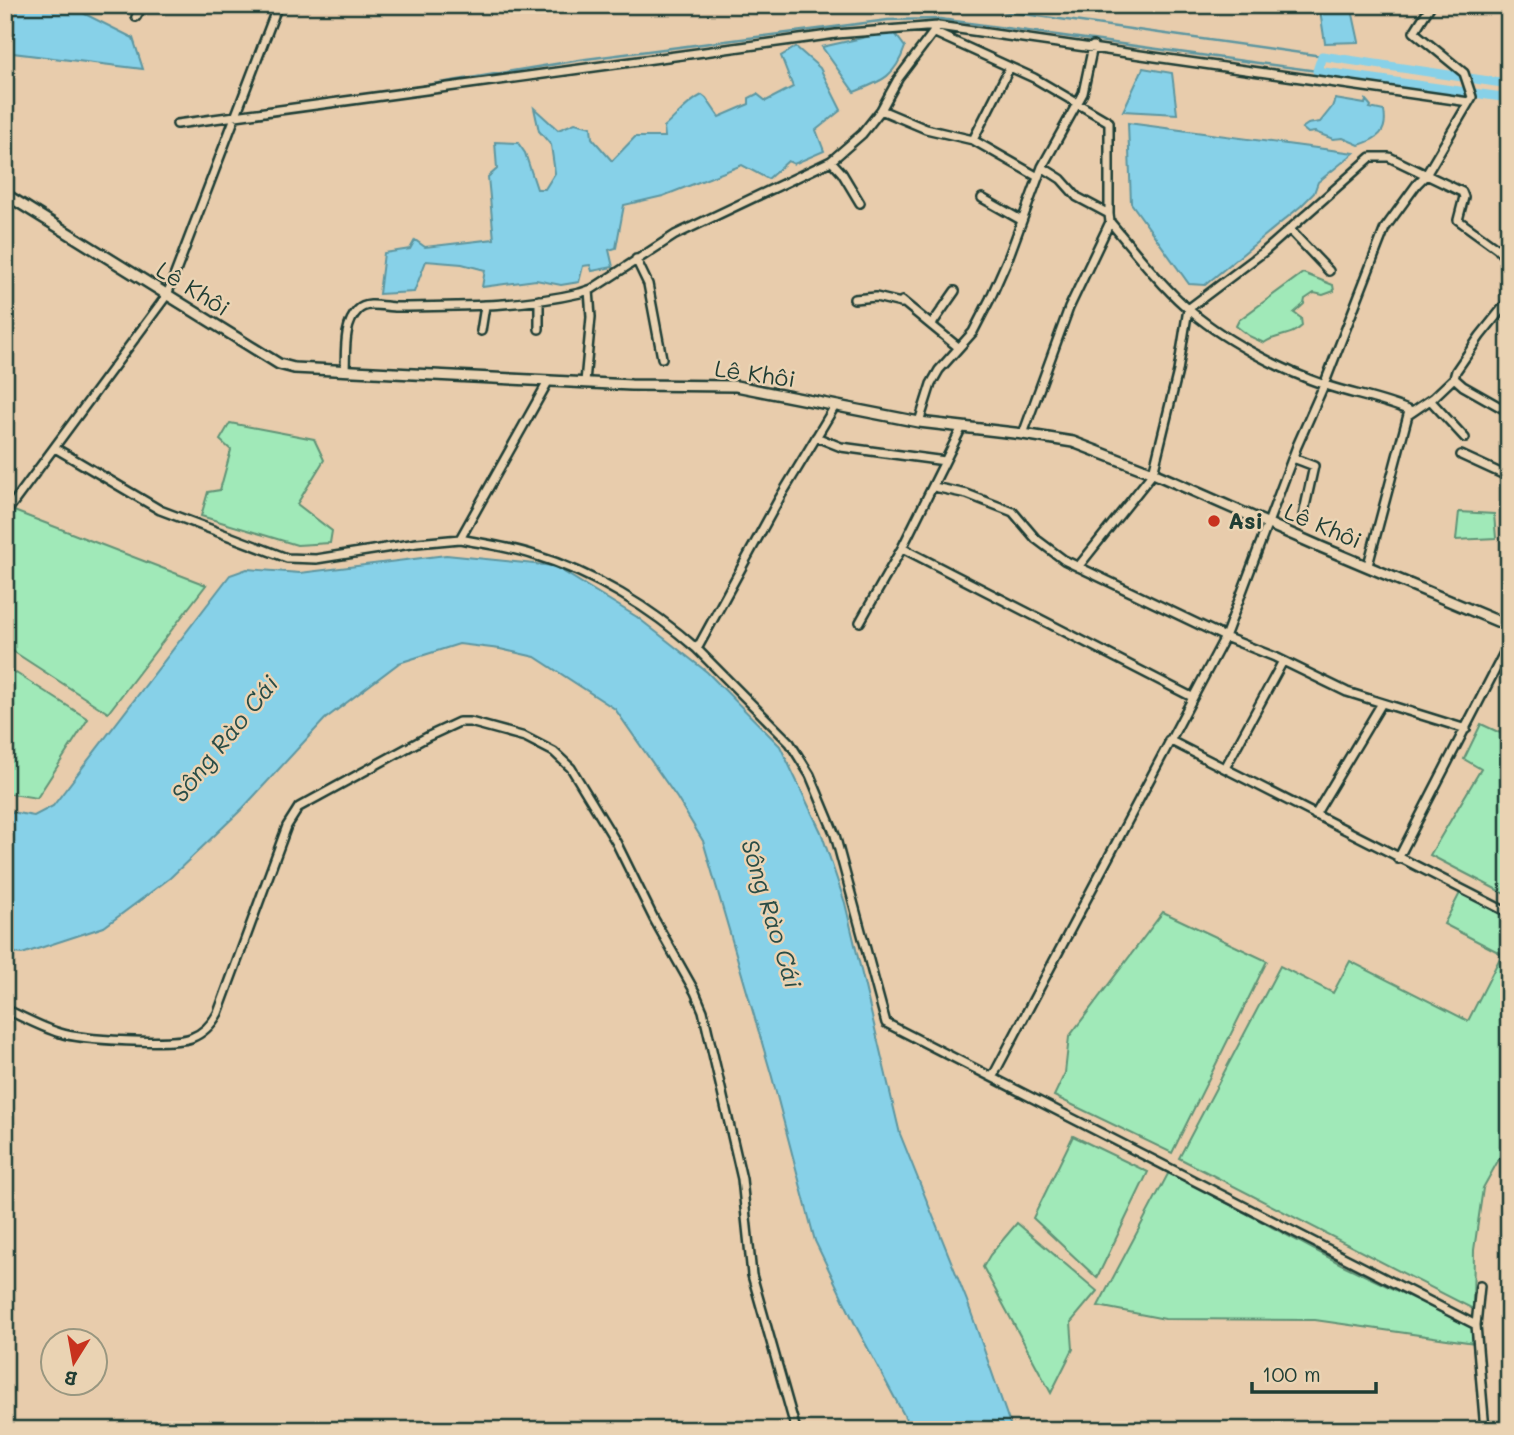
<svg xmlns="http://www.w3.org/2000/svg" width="1514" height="1435" font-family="Mali,sans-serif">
<rect width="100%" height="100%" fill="#e8ccac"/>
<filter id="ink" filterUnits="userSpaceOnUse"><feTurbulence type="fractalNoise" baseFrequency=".0143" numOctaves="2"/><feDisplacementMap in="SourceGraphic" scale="14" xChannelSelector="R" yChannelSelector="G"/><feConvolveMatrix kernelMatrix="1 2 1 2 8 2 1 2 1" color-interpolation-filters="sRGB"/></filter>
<g filter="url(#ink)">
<!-- green -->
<path fill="#a0e9b8" stroke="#609376" stroke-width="2" d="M1303,273L1333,285L1334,291L1323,295L1314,293L1305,299L1304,304L1294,313L1301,318L1302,326C1291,337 1276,334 1264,343L1249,336L1236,326L1239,320Z
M230,423L314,439L324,460L297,504L332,531L330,543L297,545L201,516L208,492L220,490L231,450L220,440Z
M14,511L206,585L108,713L5,646V523Z
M1459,512L1494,514L1496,538L1456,540Z
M5,666L88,719L37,798L5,793Z
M1481,724L1509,737V896L1430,855L1481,769L1464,759Z
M1461,891L1509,916V1141L1483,1188L1474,1250L1473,1309L1179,1158L1280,966L1333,993L1350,961L1468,1021L1502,954L1444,924Z
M1163,912L1267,961L1172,1153L1054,1096L1065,1073L1069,1037Z
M1073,1136L1148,1172L1097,1278L1033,1218Z
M1169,1172L1341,1264L1473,1327L1475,1343L1315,1320L1165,1319L1098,1306Z
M1017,1223L1097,1291L1071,1322L1073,1349L1051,1393L983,1267L990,1255Z"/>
<!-- water -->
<path fill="#87d1e8" stroke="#5d96a0" stroke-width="2" d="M5,5H67L133,38L143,69L5,52Z
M1319,5H1351L1359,42L1325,43Z
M893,31L905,47C895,77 882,81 854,92L822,47Z
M796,47L820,68L841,110L816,130L824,151L794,164L788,161L768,179L742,165L663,196L624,205L616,248L609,250L613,267L592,271L590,265L583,266L579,282L561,285L536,280L482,287L485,270L462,264L426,261L414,292L379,294L384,253L410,249L415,240L425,247L494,239L488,177L497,169L495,142L518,143L525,153L537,189H545L555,173L551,145L539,131L534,108L558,130L575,123L591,127L592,138L612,161L635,137H665L664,127C677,116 686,103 702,95L706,98L719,117L749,104V98L757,94L766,101L793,87L781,56Z
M1143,68L1172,73L1177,114L1123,111Z
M1335,99L1365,104L1366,100L1371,106L1370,108L1384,111C1388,132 1378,139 1359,145L1343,138L1333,139L1315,132L1308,133L1302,128L1308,124L1320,122L1332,107Z
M1128,123L1354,153L1318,182L1314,193L1301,206L1205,285L1189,284L1131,203Z
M446,555L554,566L637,617L707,672L780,746L821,832L845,903L900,1134L967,1301L1012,1430H912L857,1328L815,1241L772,1077L703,841L677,798L615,709L535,657L500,649L459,644L399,663L325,719L243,808L170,878L104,927L22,954L5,952V811L34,816L53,806L230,575L247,569L300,573Z"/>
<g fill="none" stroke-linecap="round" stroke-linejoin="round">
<!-- stream -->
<path stroke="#5d96a0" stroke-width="2.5" d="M960,5L1322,56
M379,93L586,59L888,20L940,19L1317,71"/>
<!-- canal -->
<path stroke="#87d1e8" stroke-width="9" d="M1509,84L1322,56L1317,71L1509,98"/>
<defs>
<path id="minor" d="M136,17L143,5
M933,32L1034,78L1109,122V214
M881,110L926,129L973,140L1038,177
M177,124L836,34L938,26L1469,102
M973,140L1010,67
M831,161L842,173L860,203
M1042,167L1061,179L1077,197L1109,214L1110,222C1134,250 1157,281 1185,306C1219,338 1281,370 1325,385C1354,395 1384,399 1412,412
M982,198L1021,220
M1290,230L1329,271
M636,259L648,284L662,358
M854,299L876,297L901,303
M539,300V329
M902,301L958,347
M932,324L955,291
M481,331L485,306
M345,371C346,351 343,325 358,310C368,300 387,308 399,307C460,306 520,307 580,293L592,289L675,235L831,161L862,134L881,110L898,79L938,26
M1454,378L1463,386L1509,412
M585,382L591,317L589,290
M1430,400L1465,438
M919,422L931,384L939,370L973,332L990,299L1009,256L1042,167L1083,93L1093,46
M1023,434L1069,308L1110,222
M816,437L841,447L945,461
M55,448L160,510L287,558L316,559L417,543L460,539L549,380
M1461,455L1509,477
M1293,458L1314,466L1303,516
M934,487L967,494L1013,512L1036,539L1064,560L1225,637L1275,657L1347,692L1466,729
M5,514L167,295L278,5
M460,539C485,544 510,547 534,555C594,573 651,608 697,649L779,499L835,406
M902,548L1192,697
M1368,565L1408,415L1433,398L1454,378L1456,371L1480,336L1509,300
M1078,567L1153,473L1178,371L1188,309L1265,251L1371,157H1389L1462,192L1464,197L1458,220L1498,249L1509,263
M860,622L902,548L962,427
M697,649L790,743L810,775L835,835L886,1023L1476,1325L1485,1430
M1169,740L1509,913
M1225,768L1283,661
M1315,815L1382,703
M1398,859L1509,643
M5,1009C23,1017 41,1027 60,1033C81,1040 172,1045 191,1038C204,1033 212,1024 218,1013L287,826L299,807L429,736L459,722H470L525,737L554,752L571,768L616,842L654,919L695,992L703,1011L742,1179L752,1275L796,1430
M993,1076L1225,637L1297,446L1324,385L1385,228L1417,184L1426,175L1472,97L1464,73L1414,32L1431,5
M1476,1325L1480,1286"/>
<path id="tertiary" d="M5,194L279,364L294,368L631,385L736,386L919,422L1023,434L1073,442L1153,473L1321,547L1509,626"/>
</defs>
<!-- minor casing -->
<use href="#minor" stroke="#1f3d34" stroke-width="12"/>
<!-- tertiary casing -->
<use href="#tertiary" stroke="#1f3d34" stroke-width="14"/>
<!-- minor -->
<use href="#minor" stroke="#ead3b3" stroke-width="7"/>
<!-- tertiary -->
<use href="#tertiary" stroke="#ead3b3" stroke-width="9"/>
</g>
</g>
<!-- markers -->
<circle fill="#c8321e" stroke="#ead3b3" stroke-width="2.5" cx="1214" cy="521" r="7"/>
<g text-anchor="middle" stroke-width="5" stroke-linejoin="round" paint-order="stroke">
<!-- street labels -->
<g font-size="23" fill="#1f3d34" stroke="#ead3b3">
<text transform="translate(193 289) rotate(32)" y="8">Lê Khôi</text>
<text transform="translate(755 374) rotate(8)" y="8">Lê Khôi</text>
<text transform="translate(1323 526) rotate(23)" y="8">Lê Khôi</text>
</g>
<!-- poi labels -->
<g font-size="23" font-weight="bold" fill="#1f3d34" stroke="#ead3b3" text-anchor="start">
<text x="1228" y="529">Asi</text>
</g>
<!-- water labels -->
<g font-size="24" font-style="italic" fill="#294c46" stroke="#ead3b3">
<text transform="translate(225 739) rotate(-51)" y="8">Sông Rào Cái</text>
<text transform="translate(771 914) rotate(73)" y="8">Sông Rào Cái</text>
</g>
</g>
<!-- margin -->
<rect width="1514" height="1435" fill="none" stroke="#ead3b3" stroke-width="28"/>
<rect x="14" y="14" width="1486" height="1407" fill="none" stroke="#1f3d34" stroke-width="2.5" filter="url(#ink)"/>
<!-- north arrow -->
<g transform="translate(74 1362) rotate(191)"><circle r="33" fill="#ead3b3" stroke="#999780" stroke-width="2"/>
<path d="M0-5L12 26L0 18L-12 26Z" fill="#c8321e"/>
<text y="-10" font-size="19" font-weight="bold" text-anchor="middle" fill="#1f3d34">B</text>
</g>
<!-- scale -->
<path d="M1252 1382v10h124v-10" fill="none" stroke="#1f3d34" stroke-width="3.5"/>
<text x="1262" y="1382" font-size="21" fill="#1f3d34" stroke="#ead3b3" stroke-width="5" paint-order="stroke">100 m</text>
</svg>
